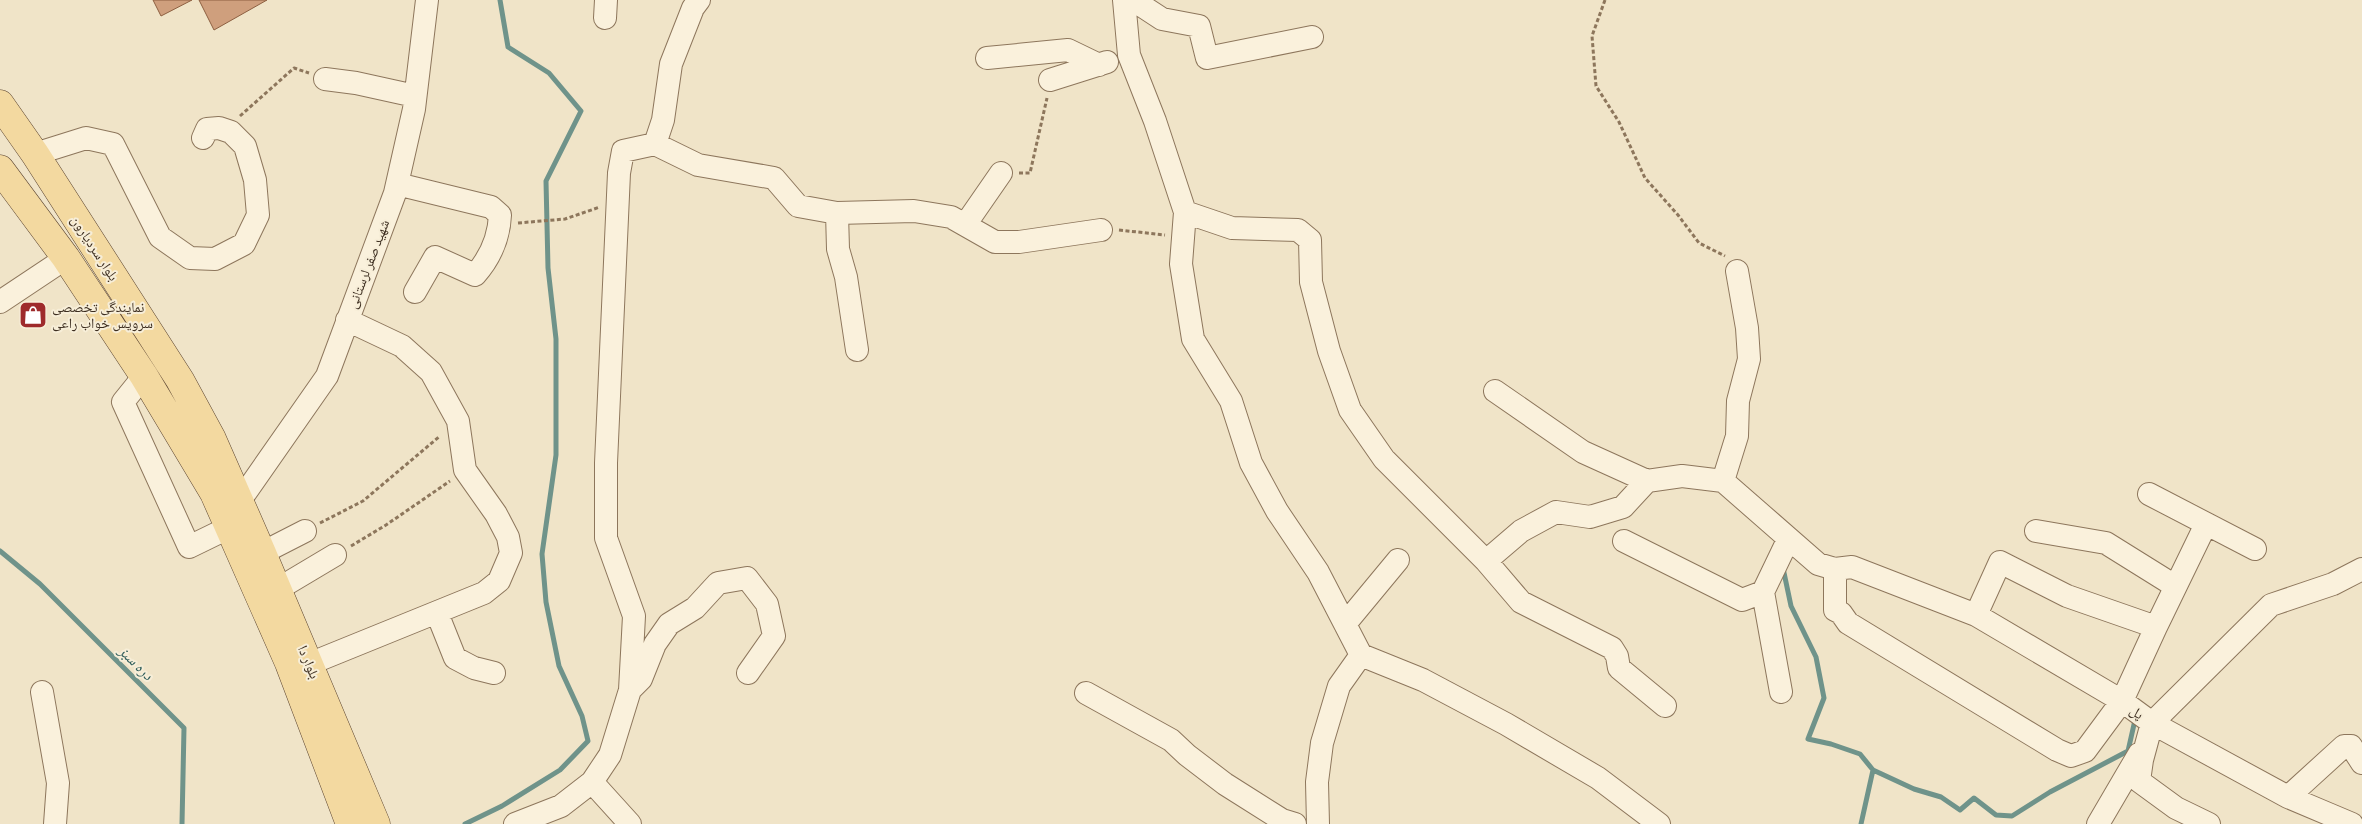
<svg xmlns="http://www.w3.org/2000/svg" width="2362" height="824" font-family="Bitter,'Noto Naskh Arabic',serif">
<rect width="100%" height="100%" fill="#f0e4c8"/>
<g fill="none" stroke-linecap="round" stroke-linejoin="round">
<!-- stream -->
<path stroke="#6f938a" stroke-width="5" d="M0,551L40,584L184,728L182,824
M1783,568L1791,606L1816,657L1824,698L1808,739L1831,744L1860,754L1873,770L1861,824
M1873,770L1914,789L1941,797L1960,810L1974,798L1996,815L2012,816L2050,792L2128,751L2135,720
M465,824L502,806L560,770L588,741L582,716L559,666L546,602L542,554L556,455V339L548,268L546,181L581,111L549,73L508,47L500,0"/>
</g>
<!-- building -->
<path fill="#cf9f7d" stroke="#8d5f41" d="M153,0H192L161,16Z
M199,0H267L214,30Z"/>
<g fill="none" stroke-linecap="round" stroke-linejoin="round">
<defs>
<path id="minor" d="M1124,0L1129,55L1155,121L1185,212L1181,264L1193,339L1231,401L1251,463L1277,511L1318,572L1361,655L1423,680L1506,724L1598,778L1659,824
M1133,0L1162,19L1199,26L1207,58L1312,37
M605,18L606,0
M987,58L1068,50L1099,65
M325,79L356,83L415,96
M1050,80L1107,62
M655,144L698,165L774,178L798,206L837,213L914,211L951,217L995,242H1019L1101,230
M35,154L86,138L113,144L160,237L190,258L215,259L244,244L258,215L255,180L245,146L231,132L219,128L207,129L203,138
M397,184L491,207L500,215C499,239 490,258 475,275L435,257L415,292
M1185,212L1232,228L1298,230L1310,240L1311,282L1329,351L1350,410L1384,459L1486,561L1521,531L1556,512L1590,517L1623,507L1647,481L1682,476L1723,481L1818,564L1835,569L1852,567L1976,615L2122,701L2152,723L2288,797L2352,824
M837,213L838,249L846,277L857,350
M965,225L1001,173
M0,302L66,258
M144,376L123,402L189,547L230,527
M1495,391L1583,452L1647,481
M1723,481L1737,436L1738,401L1749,359L1747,328L1737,271
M2149,494L2255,549
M239,502L327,376L395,193L414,109L427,0
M2036,531L2106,543L2175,586
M1624,541L1742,600L1763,592L1788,540
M262,553L305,531
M1486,561L1521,602L1612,648L1617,656L1619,668L1665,706
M1835,569V610L1841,613L1848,623L2057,750L2071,756L2085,751L2122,701L2156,627L2067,596L2000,562L1976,615
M278,589L335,555
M1763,592L1781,692
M437,613L455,658L474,668L494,673
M1345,624L1398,560
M2156,627L2206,524
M309,664L484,593L499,581L511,553L508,537L496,514L465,470L458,421L431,372L402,346L347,320
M632,688L641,679L655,644L669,624L695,608L718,583L747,578L767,604L774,636L748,673
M42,692L58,783L55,824
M1086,693L1171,740L1187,755L1225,784L1282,820L1295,824
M592,782L630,824
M2288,797L2344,746H2351L2362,763
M515,824L561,806L592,782L610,755L630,690L634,616L606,538V463L619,173L623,151L655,144L663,120L671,64L693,8L699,0
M1318,824L1317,782L1322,743L1339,686L1361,655
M2098,824L2139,754
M2209,824L2176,808L2139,781L2142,760L2152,723L2271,605L2333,584L2362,569"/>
<path id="major" d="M0,104L35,154L180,380L212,439L262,553L376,824
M0,169L66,258L144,376L214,493L289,663L350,824"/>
</defs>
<!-- minor casing -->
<use href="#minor" stroke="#8d765c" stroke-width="24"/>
<!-- major casing -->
<use href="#major" stroke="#5b4430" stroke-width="29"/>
<!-- path -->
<path stroke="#8d765c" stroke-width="3" stroke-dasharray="4 2.5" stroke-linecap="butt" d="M1605,0L1592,36L1596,86L1619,122L1645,178L1678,215L1699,243L1725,256
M240,116L294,68L309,73
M1019,173H1030L1047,98
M518,223L565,219L600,207
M1119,230L1165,235
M320,523L363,501L440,436
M351,546L386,525L450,481"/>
<!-- minor -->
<use href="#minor" stroke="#faf1dc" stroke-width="22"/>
<!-- major -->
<use href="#major" stroke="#f3d9a0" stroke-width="28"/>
</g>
<!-- icons -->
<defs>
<symbol id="shop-square" viewBox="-11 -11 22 22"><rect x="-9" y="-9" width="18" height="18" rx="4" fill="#9e2a2b" stroke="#f7eed8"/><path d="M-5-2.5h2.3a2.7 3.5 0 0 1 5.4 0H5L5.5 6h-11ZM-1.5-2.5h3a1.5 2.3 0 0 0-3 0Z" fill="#fff"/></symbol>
</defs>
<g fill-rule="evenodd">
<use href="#shop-square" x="17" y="299" width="32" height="32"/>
</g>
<g text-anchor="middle" stroke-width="4" stroke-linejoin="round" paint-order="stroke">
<!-- street labels -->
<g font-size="14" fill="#3d2e20" stroke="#f7eed8">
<text transform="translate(95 248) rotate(57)" y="5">بلوار سردیارون</text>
<text transform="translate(368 264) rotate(-69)" y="5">شهید صفر لرستانی</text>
<text transform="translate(309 662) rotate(67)" y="5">بلوار دا</text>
<text transform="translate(2137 712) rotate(36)" y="5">پل</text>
</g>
<!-- poi labels -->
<g font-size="14" fill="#3d2e20" stroke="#f7eed8" text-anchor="start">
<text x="52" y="312">نمایندگی تخصصی<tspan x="52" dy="16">سرویس خواب راعی</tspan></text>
</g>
<!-- water labels -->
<g font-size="15" font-style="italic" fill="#2f5d5a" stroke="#f7eed8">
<text transform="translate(136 663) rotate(45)" y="5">دره سبز</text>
</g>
</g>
</svg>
